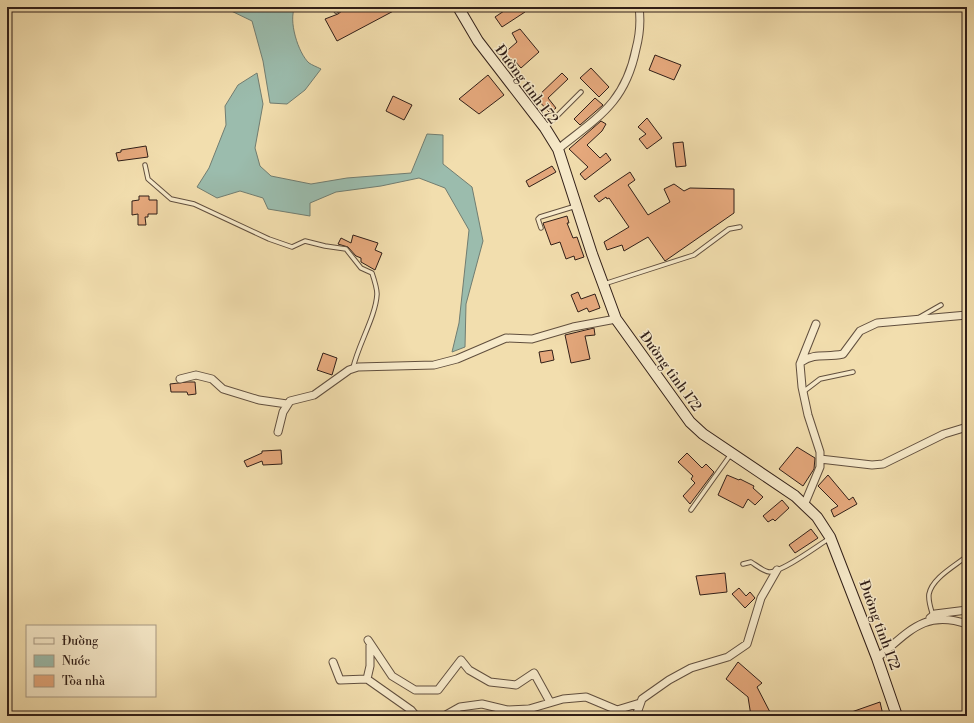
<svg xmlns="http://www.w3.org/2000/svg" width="974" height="723" font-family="'Libre Bodoni',serif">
<rect width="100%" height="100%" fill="#f2deae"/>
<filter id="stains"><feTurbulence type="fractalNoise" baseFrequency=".005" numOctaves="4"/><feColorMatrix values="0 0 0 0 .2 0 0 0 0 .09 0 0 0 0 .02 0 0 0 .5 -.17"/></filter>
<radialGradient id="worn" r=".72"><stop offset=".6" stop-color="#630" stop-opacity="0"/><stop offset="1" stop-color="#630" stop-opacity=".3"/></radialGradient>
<!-- water -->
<path fill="#9bbcad" stroke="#717d71" d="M223,7H295C288,20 298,53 309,63C312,65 317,67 321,69L305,90L287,104L270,103L263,61L252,21Z
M257,73L263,104L255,148L260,166L271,176L311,184L347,178L411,173L427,134L443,135V164L472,187L483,241L466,304L465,347L452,352L459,323L469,230L445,188L419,178L381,186L336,192L310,203V216L268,209L263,198L240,191L217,198L197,187L209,168L226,125L225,106L238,85Z"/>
<!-- building -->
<path fill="#e5a87c" stroke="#311f18" d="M401,7L337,41L325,19L338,14L347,7Z
M510,7H521L525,12L502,27L495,17Z
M520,29L539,52L521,68L513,59L507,64L501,56L517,42L512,33Z
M655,55L681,65L674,80L649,70Z
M591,68L609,87L599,97L580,78Z
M562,73L568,79L548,98L556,108L550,113L536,98Z
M488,75L504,95L479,114L459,99Z
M393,96L412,105L404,120L386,111Z
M595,98L603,105L580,125L574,119Z
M647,118L662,138L647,149L639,139L646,134L638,127Z
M601,121L606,124L602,131L587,145L600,158L606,153L611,160L585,180L580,174L588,167L569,149Z
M683,142L686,166L676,167L673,143Z
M146,146L148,157L118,161L116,153L121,152V150Z
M552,166L556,172L529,187L526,181Z
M630,172L635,180L628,185L648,215L670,202L664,189L674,184L684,191L690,188L734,189V213L665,261L648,237L624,251L622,245L607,250L604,242L629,227L609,198L607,199L606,197L599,202L594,196Z
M139,196H149V200H157V214H148V217H145L146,225H138V214L132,215V201L139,200Z
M567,216L569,223H567L573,238L577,237L584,257L575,260L574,256L566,259L560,242L551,245L543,223Z
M353,235L378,243L375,250L382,253L375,270L361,262V258L356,256L348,247L338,244L341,238L351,243Z
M578,292L581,299L595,294L600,308L589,312L587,308L578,312L571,295Z
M594,328L595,335L585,336L590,359L571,363L565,335Z
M552,350L554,360L541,363L539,352Z
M323,353L337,358L332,375L317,370Z
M187,382H195L196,394L188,395L187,392H171L170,384Z
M797,447L815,458L814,469L803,486L779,469Z
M281,450L282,464L263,465L262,461L247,467L244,461L262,453V451Z
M687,453L702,468L706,464L714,472L690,504L683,496L695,483L691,479L693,476L678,462Z
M727,475L739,480L740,479L754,486L753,488L763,497L755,505L748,499L743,508L718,495Z
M828,475L849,500L853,497L857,504L834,517L831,510L838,506L818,486Z
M782,500L789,508L775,521L773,519L768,522L763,516Z
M811,529L818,538L795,553L789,545Z
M725,573L727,592L700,595L696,576Z
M739,588L746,596L750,592L755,598L745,608L732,594Z
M738,662L762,683L757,687L772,716H751L748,697L726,679Z
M880,702L883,715L844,716L843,715Z"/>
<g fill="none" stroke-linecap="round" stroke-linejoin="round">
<defs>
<path id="lane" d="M336,11L343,7
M546,127L581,92
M145,165L148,179L171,199L194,204L269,239L292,247L305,241L325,246L346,249L361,268L372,273C374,279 377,288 377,294C376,316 358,345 353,368
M541,228L538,219L540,217L576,206
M604,284L694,255L729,229L740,227
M920,317L941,305
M803,392L820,379L853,372
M691,510L731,454
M743,564L751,562C756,565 764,572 770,572C784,571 817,546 830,538
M933,616C931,609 928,601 929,594C932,578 955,566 967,556"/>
<path id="street" d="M558,149C598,117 625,103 636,49C640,34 641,22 639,7
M801,362C816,352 826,358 843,354L860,331L877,323L967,315
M180,379L196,375L212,379L223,389L259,400L287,404
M278,432L283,412L290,401L314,395L349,370L358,367L434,365L457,359L506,338L532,339L573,327L616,319
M820,459L872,465L883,464L944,434L967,427
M805,503L820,467V452L808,415L802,387L800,364L816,324
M930,618L935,614L967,610
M368,640L392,676L415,690H438L461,660L469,670L490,682L516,685L534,673L550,702
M370,645V666L367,679L411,710L416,716
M877,658C908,633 924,609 967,624
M333,662L340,680L367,679
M444,716L460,707L482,704L507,710L529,709L563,699L586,697L617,710L640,703
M636,716L642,699L669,680L691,668L728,657L747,644L761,598L777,570"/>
<path id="secondary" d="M458,7L478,41L545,128L558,149L592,254L616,319L690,422L703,434L795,496L817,517L830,537L877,658L897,716"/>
</defs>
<!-- lane casing -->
<use href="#lane" stroke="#614f3e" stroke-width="5.5"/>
<!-- street casing -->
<use href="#street" stroke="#614f3e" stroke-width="9"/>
<!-- secondary casing -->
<use href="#secondary" stroke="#311f18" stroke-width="12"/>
<!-- lane -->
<use href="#lane" stroke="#f7eaca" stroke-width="3.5"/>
<!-- street -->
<use href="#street" stroke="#f7eaca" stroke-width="7"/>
<!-- secondary -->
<use href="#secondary" stroke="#f7eaca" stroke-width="10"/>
</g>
<g text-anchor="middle" stroke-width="3" stroke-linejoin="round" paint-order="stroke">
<!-- street labels -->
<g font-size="14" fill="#311f18" stroke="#f7eaca">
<text transform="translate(527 84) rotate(53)" y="5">Đường tỉnh 172</text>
<text transform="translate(671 371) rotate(54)" y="5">Đường tỉnh 172</text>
<text transform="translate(880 625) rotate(70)" y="5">Đường tỉnh 172</text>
</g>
</g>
<!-- margin -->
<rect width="974" height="723" fill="none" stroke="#f2deae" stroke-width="24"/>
<rect x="8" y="8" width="958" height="707" fill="none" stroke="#311f18" stroke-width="2"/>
<rect x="12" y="12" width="950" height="699" fill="none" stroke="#311f18"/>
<!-- legend -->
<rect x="26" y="625" width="130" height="72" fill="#f7eaca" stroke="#a89983"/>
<rect x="34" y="638" width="20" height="6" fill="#f7eaca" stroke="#a89983"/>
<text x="62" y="645" font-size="12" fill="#311f18">Đường</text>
<rect x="34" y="655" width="20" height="12" fill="#9bbcad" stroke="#a89983"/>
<text x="62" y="665" font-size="12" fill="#311f18">Nước</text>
<rect x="34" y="675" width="20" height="12" fill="#e5a87c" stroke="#a89983"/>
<text x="62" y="685" font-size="12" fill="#311f18">Tòa nhà</text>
<rect width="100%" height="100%" filter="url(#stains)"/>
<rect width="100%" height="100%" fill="url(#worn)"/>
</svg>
